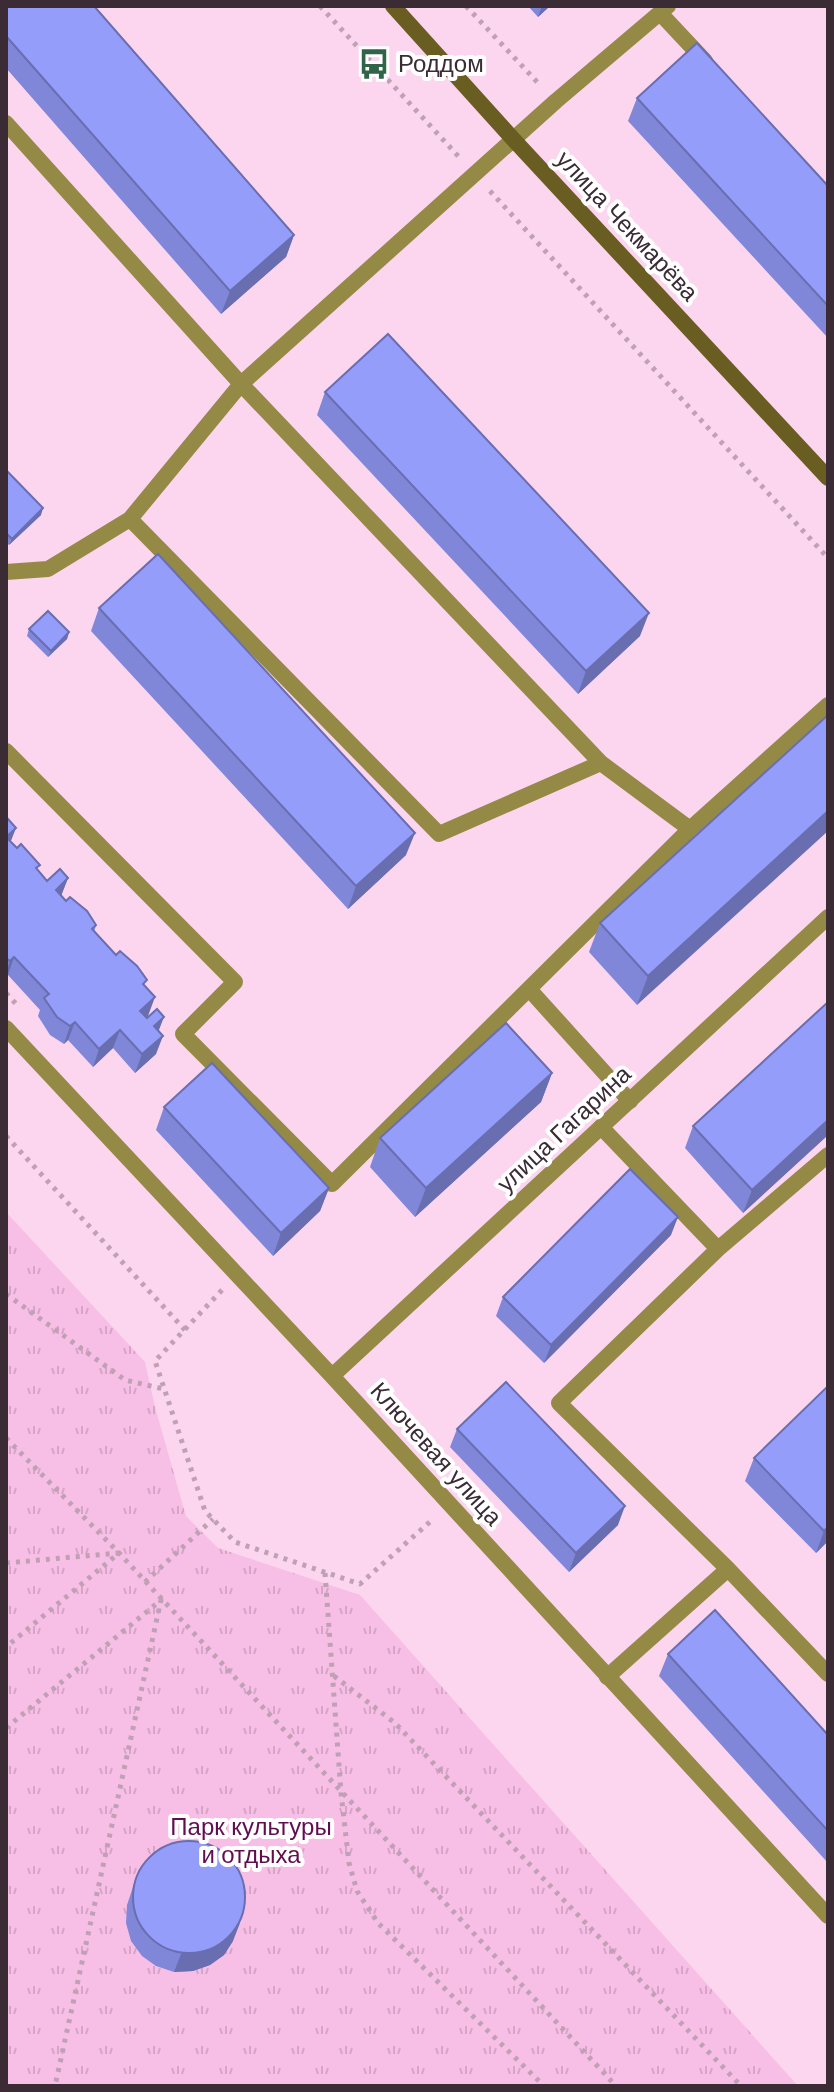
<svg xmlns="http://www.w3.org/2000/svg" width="834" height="2092" font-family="'DM Sans',sans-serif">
<defs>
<pattern id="park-tufts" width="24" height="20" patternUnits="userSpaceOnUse" patternTransform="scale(2)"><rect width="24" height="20" fill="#f8bfe6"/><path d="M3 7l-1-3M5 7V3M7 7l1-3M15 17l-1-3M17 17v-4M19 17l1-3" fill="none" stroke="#d5a4c6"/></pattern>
</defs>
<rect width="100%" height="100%" fill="#fcd5ef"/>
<!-- park -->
<path fill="url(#park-tufts)" d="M6,1212L145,1362L155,1407L186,1516L218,1548L360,1595L798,2086H6Z"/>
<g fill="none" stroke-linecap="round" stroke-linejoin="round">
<!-- path -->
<path stroke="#bfa0b5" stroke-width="5" stroke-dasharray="4 6" stroke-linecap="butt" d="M320,6L459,157
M466,6L539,84
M490,191L828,558
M6,993L19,1007
M6,1136L185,1330
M222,1290L155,1361L205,1511L235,1542L360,1584L432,1520
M6,1294L125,1380L164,1389
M6,1438L119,1553L616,2086
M6,1563L119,1553L6,1647
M325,1573L341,1793L349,1863L357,1891L378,1923L544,2086
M145,1582L213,1519
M334,1676L395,1723L741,2086
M6,1728L161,1600L55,2086"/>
<!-- lane -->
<path stroke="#958946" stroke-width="16" d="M660,13L705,61
M6,123L241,384L556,101L668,6
M6,572L48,569L130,519
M6,751L235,982L183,1034L332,1184L690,829
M601,763L439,834L130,519L241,384L601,763L690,829L828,705
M529,989L630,1101
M601,1127L718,1249
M828,1155L718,1249L559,1403L728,1569L828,1674
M607,1677L728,1569"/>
<!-- street -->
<path stroke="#958946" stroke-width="16" d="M6,1028L332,1376L828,1916
M332,1376L828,917"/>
<!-- secondary -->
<path stroke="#695d22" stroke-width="16" d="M393,6L513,139L828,478"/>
</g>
<!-- wall -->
<path fill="#8087d8" d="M6,6L294,235L286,257L221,314L6,68Z
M528,6H550L538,17Z
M637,98L828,186V338L628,121Z
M325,392L640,636L578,694L317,415Z
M6,470L41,515L9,545L6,542Z
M99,608L406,855L348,909L91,631Z
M29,629L69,632L67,639L48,657L27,636Z
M828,715L637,1005L589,952L600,923Z
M6,821L11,842L47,881L68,878L61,896L96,925L94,932L145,986L148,1016L147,1017L159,1031L156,1054L135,1073L113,1048L93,1067L68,1040L64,1044L50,1035L38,1016L40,1010L8,975L6,977Z
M828,1002V1135L743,1213L685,1148L693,1126Z
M552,1073L541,1102L415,1217L370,1167L380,1138Z
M164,1107L329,1188L320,1211L273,1256L156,1130Z
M671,1235L544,1363L496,1316L503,1297Z
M828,1386V1541L816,1553L745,1481L754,1458Z
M457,1429L618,1525L569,1572L450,1447Z
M668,1654L828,1735V1863L659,1676Z
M139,1869L233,1941L224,1955L210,1965L193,1971L174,1972L156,1966L142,1956L131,1941L126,1923L127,1905Z"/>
<!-- shaded-wall -->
<path fill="#686eb0" d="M542,6H550L538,17Z
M294,235L286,257L221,314L230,291Z
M43,508L41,515L9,545L12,539Z
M649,613L640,636L578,694L586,671Z
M69,632L67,639L48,657L51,651Z
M828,811V831L637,1005L648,976Z
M16,828L9,846L6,837Z
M415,833L406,855L348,909L356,886Z
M68,878L61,896L56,890Z
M14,957L8,975L6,977V973L10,961Z
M155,997L148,1016L134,1029L140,1011Z
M164,1017L157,1035L154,1026Z
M75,1022L68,1040L64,1044L70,1026Z
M120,1030L113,1048L93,1067L99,1049Z
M163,1036L156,1054L135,1073L142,1054Z
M552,1073L541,1102L415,1217L426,1188Z
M828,1120V1135L743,1213L752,1190Z
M329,1188L320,1211L273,1256L281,1233Z
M678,1217L671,1235L544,1363L551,1345Z
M625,1506L618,1525L569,1572L576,1553Z
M828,1527V1541L816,1553L824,1531Z
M240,1923L233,1941L224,1955L210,1965L193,1971L174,1972L181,1954Z"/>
<!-- building -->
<path fill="#959dfb" stroke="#686eb0" stroke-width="2" d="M6,6H94L294,235L230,291L6,36Z
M697,43L828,186V306L637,98Z
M388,334L649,613L586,671L325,392Z
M6,470L43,508L12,539L6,533Z
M158,554L415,833L356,886L99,608Z
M48,611L69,632L51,651L29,629Z
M828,715V811L648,976L600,923Z
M8,819L16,828L6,837L17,848L21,844L40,865L36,868L47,881L60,869L68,878L56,890L66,901L70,897L87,911L96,925L92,929L116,955L120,951L137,966L147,980L143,984L155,997L140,1011L147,1018L157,1009L164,1017L154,1026L163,1036L142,1054L120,1030L99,1049L75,1022L70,1026L57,1017L44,998L49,994L14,957L10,961L6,958V821Z
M828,1002V1120L752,1190L693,1126Z
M506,1023L552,1073L426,1188L380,1138Z
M212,1063L329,1188L281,1233L164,1107Z
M630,1169L678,1217L551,1345L503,1297Z
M506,1382L625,1506L576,1553L457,1429Z
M828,1386V1527L824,1531L754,1458Z
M715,1610L828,1735V1831L668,1654Z
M133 1897a56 56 0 1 1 112 0a56 56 0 1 1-112 0Z"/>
<!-- icons -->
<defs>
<symbol id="bus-bare" viewBox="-9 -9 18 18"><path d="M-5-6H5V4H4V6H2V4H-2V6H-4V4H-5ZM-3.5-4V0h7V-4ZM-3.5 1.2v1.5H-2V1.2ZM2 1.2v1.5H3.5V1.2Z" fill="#306348" stroke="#fff" stroke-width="2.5" paint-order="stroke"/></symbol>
</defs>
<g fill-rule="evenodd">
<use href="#bus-bare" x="352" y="42" width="44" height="44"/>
</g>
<g text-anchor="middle" stroke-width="8" stroke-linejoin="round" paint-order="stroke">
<!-- poi labels -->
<g font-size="24" fill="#3a2b35" stroke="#fff" text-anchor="start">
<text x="398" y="72">Роддом</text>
</g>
<!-- street labels -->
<g font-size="24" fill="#3a2b35" stroke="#fff">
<text transform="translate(627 226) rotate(47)" y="8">улица Чекмарёва</text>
<text transform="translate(564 1129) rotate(-43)" y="8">улица Гагарина</text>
<text transform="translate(436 1454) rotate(48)" y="8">Ключевая улица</text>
</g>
<!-- park labels -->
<g font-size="24" fill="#600e4f" stroke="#fff">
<text x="251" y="1835">Парк культуры<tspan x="251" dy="28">и отдыха</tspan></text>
</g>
</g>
<!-- border -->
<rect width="834" height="2092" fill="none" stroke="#3a2b35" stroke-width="16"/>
</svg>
